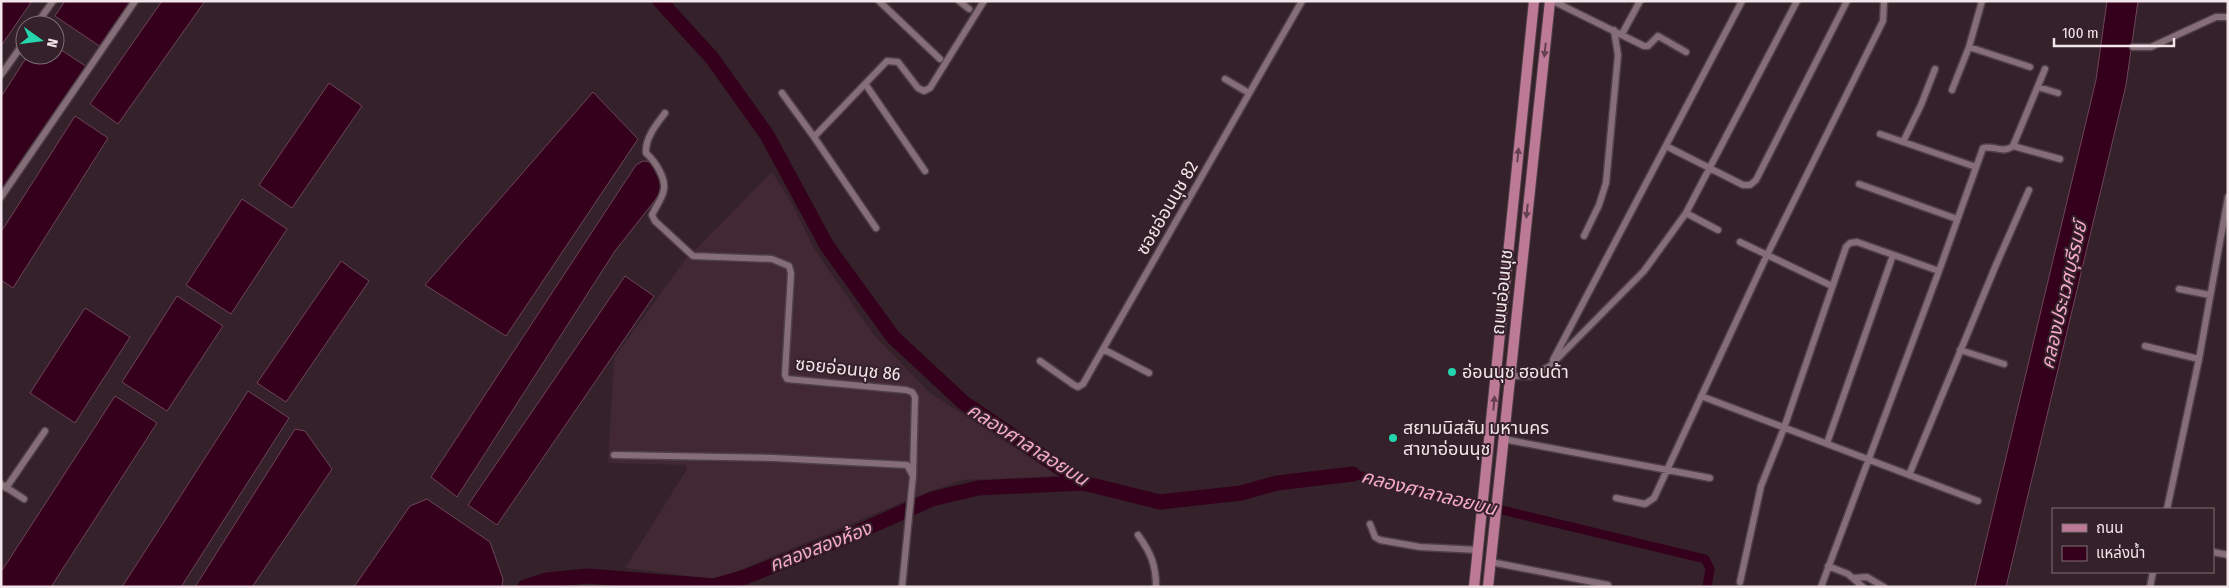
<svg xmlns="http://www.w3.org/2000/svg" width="2229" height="588" font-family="'Fira Sans Condensed','Noto Sans Thai',sans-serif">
<rect width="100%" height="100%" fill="#342129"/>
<!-- built -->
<path fill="#412833" d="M772,172L793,205L813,247L873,334L930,393L1058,476L963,480L918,496L728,575L712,579L625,568L687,469L685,465L608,463L614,358L684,261Z"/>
<!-- water -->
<path fill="#34001c" stroke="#6d455a" d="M1,1H32L1,46Z
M65,1H131L101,47L55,16Z
M162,1H205L118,124L90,104Z
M2107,1H2138L2126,85L2006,587H1975L2096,80Z
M55,46L87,67L1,198V97L28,55H55Z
M329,83L362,106L292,208L259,185Z
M593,92L638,139L506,336L425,285Z
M75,116L108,138L13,288L1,280V232Z
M643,161C654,161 667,173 667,185L615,251L457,497L431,477L636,165Z
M242,199L287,229L231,314L186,285Z
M341,261L369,281L286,402L257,383Z
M625,276L654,296L497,525L468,505Z
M177,296L223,326L167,411L122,382Z
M85,308L130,337L75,423L30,393Z
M248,391L289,418L181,587H122Z
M115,396L157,423L51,587H1V572Z
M295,429L305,431L332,469L252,587H195Z
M427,499L490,542L503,579L502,587H354L410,506Z"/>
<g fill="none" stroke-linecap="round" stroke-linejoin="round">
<!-- canal -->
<path stroke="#34001c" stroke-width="9" d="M1353,474L1705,559L1710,569L1707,587"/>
<!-- river -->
<path stroke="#34001c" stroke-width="15" d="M660,1L712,58L767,135L827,246L893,337L964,403L1083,483L1160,502L1241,493L1277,483L1353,474
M525,587L547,580L588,576L714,586L745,577L849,536L932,499L978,488L1083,483"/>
<defs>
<path id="street" d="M879,1L940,59
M959,1L969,9
M1553,1L1644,46H1648L1658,36L1686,52
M36,25L53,1
M1622,34L1640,1
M1969,47L2030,67
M2133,47H2151L2216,17H2228
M1,75L25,41
M1225,79L1249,93
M866,85L925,171
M2038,87L2058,93
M1952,90L1969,47L1982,1
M782,93L814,137L887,61L898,62L918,88L924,91L930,88L984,1
M665,113C656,125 645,138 646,153C655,161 668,180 663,193C661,200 655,208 652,215L655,221L693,256L772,259L789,266L791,273L785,375L787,379L906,390L912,392L915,397L913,476
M1880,134L1976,167
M814,137L876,228
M1903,142L1921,105L1935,69
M1666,146L1743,185H1750L1756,180L1847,1
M2013,146L2060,159
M1859,184L1957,219
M1,197L135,1
M1686,213L1718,230
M1584,236L1599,205L1606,183L1618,55L1614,30
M1740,242L1832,286
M2179,289L2210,295
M2145,346L2199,359
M1103,349L1149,373
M1960,350L2004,364
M1553,360L1742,1
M1040,361L1074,385L1078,387L1083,384L1302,1
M1510,376H1532L1550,366L1644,271L1686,213L1797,1
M1701,396L1978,501
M1503,439L1710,478
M1827,443L1893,255
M614,455L774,458L907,465L913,476L902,587
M1909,475L1996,265L2029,190
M1,484L24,499
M6,488L45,431
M1616,498L1645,504L1654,498L1767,255L1883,21L1884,1
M2167,509L2199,359L2228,197
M1370,524L1375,537L1380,540L1420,547L1479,550
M1138,535C1151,553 1156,565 1156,587
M2213,552L2228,555
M1491,562L1608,585
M1828,566L1848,574L1863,587
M1854,578L1867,577L1884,587
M1740,582L1761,486L1784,428L1846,247L1850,243L1857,242L1939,271
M1821,587L1939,271L1983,148C1993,145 2003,154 2013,146L2045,69
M2150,587L2153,572"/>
<path id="primary" d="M1474,587L1534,1
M1488,587L1550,1"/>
</defs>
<!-- street casing -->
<use href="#street" stroke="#4f3f46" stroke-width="9"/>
<!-- primary casing -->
<use href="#primary" stroke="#4f3f46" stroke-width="12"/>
<!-- street -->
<use href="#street" stroke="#856e77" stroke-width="6"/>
<!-- primary -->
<use href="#primary" stroke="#bd7a97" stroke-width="10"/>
</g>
<!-- one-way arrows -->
<defs><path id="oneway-solid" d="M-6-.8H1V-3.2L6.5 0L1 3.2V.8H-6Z" transform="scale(1.25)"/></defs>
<g fill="#644050">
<use href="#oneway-solid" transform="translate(1545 50) rotate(96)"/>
<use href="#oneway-solid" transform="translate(1518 155) rotate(-84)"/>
<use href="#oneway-solid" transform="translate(1527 211) rotate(96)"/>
<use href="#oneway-solid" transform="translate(1494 403) rotate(-85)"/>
</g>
<!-- markers -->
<g fill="#25d5ae" stroke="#342129" stroke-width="2">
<circle cx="1452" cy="372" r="5"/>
<circle cx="1393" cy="438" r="5"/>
</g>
<g text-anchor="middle" stroke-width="4" stroke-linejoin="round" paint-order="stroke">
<!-- street labels -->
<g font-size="18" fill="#f3e6eb" stroke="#342129">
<text transform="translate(1167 208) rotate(-60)" y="6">ซอยอ่อนนุช 82</text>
<text transform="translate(1502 292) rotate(-84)" y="6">ถนนอ่อนนุช</text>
<text transform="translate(848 369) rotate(6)" y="6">ซอยอ่อนนุช 86</text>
</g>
<!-- poi labels -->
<g font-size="18" fill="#f3e6eb" stroke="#342129" text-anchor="start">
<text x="1462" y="378">อ่อนนุช ฮอนด้า</text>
<text x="1403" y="434">สยามนิสสัน มหานคร<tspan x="1403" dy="21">สาขาอ่อนนุช</tspan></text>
</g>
<!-- water labels -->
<g font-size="19" font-style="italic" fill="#f6a9c9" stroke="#342129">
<text transform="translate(2063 295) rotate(-77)" y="7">คลองประเวศบุรีรมย์</text>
<text transform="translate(1028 444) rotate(32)" y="7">คลองศาลาลอยบน</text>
<text transform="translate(1429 492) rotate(14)" y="7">คลองศาลาลอยบน</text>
<text transform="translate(820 546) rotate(-21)" y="7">คลองสองห้อง</text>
</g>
</g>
<!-- border -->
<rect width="2229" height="588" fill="none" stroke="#f3e6eb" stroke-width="5"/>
<!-- legend -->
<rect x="2052" y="508" width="162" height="65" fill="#342129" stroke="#807077"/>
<rect x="2062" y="524" width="25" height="8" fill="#bd7a97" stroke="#807077"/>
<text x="2096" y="533" font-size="15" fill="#f3e6eb">ถนน</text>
<rect x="2062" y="546" width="25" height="15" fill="#34001c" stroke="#807077"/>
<text x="2096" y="558" font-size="15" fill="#f3e6eb">แหล่งน้ำ</text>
<!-- north arrow -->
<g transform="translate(40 40) rotate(104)"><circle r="24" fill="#342129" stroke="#807077"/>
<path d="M0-4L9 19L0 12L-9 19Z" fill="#25d5ae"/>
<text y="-8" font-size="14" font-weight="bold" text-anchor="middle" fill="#f3e6eb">N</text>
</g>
<!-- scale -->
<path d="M2054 38v8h120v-8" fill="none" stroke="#f3e6eb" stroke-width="2.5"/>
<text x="2062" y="38" font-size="15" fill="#f3e6eb" stroke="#342129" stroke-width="4" paint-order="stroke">100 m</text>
</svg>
